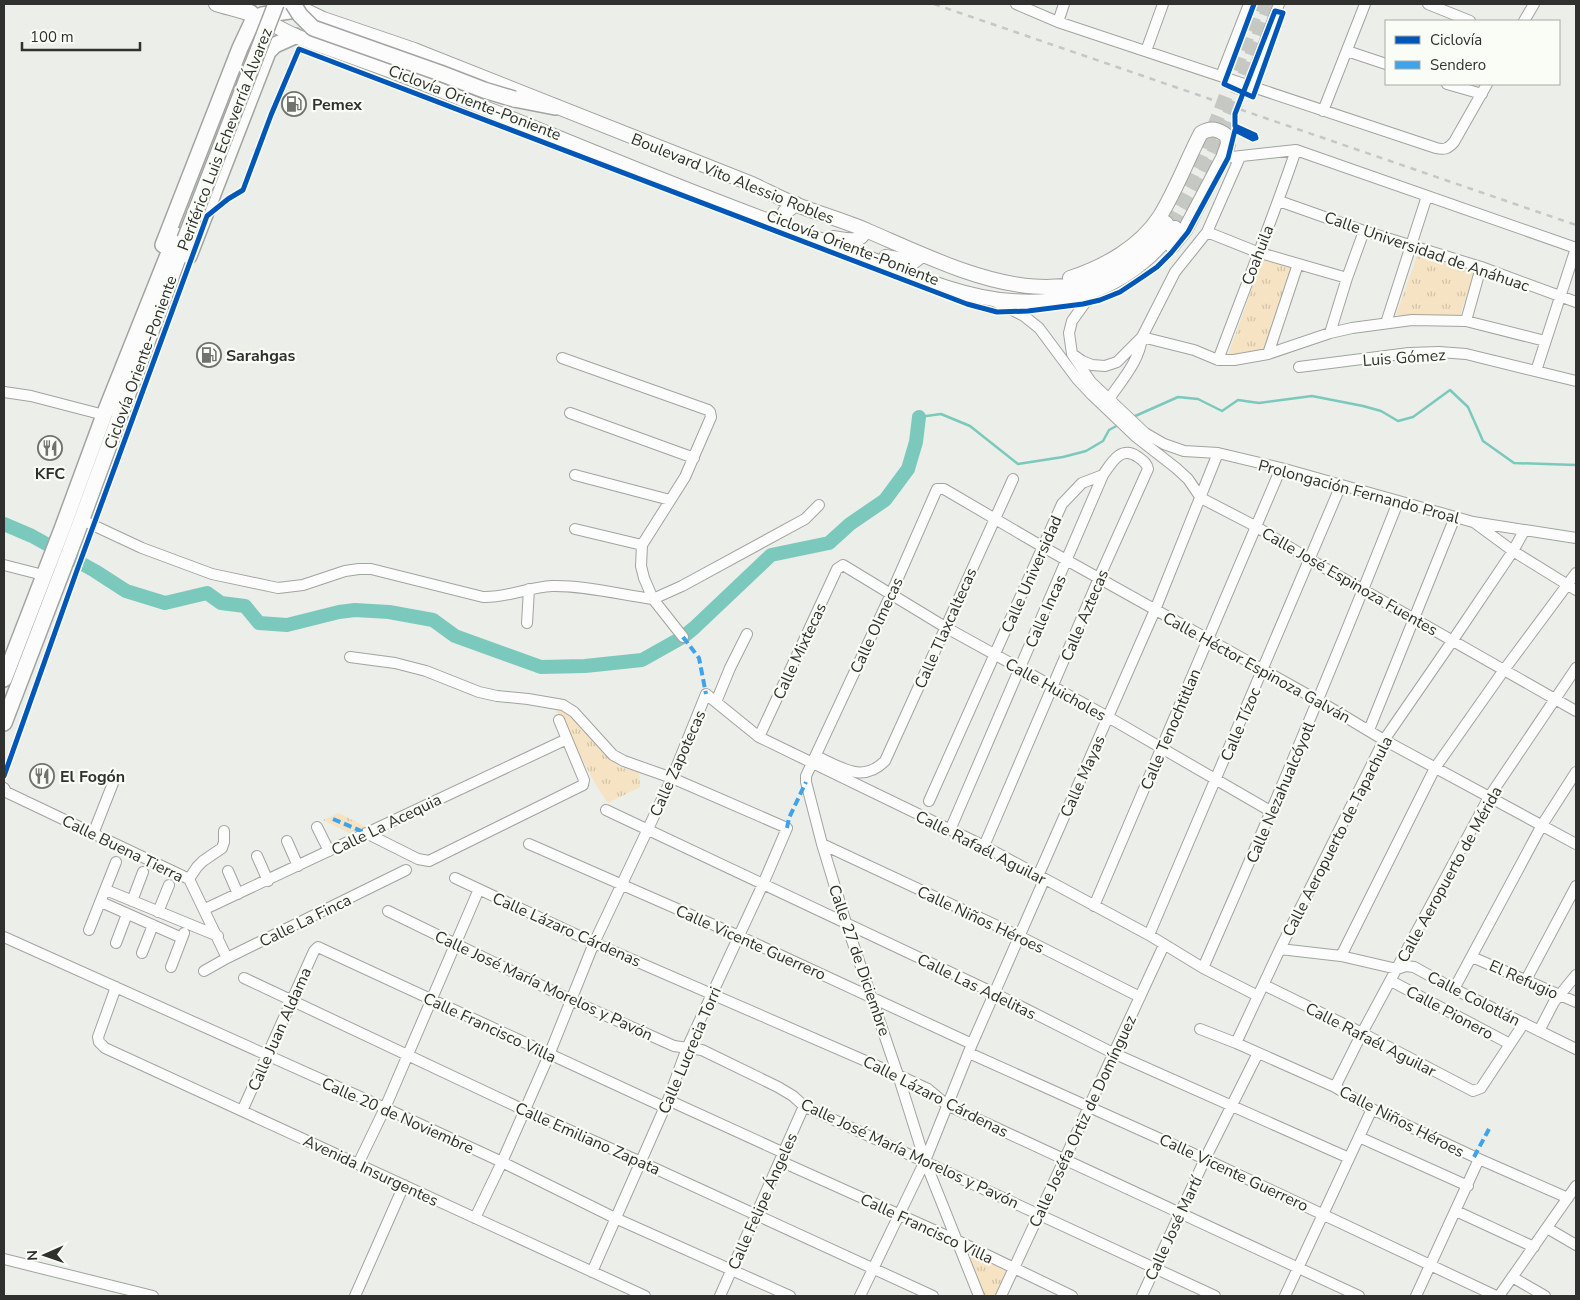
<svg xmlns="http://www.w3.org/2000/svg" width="1580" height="1300" font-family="'Nunito Sans',sans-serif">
<defs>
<pattern id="park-tufts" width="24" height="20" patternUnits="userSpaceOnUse" patternTransform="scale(1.25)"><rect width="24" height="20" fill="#f5e3c3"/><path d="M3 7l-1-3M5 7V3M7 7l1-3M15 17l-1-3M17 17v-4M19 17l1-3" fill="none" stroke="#d2c3a8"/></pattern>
</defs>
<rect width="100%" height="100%" fill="#ebeee9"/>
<!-- park -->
<path fill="url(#park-tufts)" d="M1418,254L1475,272L1460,315H1396Z
M1262,260L1292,265L1263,352L1227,358Z
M563,707L619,767L639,772L640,787L608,803L596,785L555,708Z
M339,813L366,827L351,834L323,820Z
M966,1252L1008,1271L996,1296H983Z"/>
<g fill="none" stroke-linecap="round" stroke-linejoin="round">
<!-- stream -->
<path stroke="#7bc9bd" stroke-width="2.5" d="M919,417L941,414L970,426L1018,464L1063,457L1086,451L1103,441L1109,430L1120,424
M1133,417L1178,397L1198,399L1222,411L1238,400L1259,403L1312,396L1363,406L1381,411L1398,421L1413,417L1450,390L1468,407L1483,441L1514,463L1576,465"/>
<!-- river -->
<path stroke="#7bc9bd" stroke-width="14" d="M4,524L32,536L95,571L126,591L165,603L207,593L221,603L245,606L259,623L287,625L339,612L355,610L389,612L433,620L455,636L541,667L585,666L642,660L683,637L694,628L771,555L829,543L850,524L885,500L908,469L916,442L919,417"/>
<!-- major-tunnel -->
<path stroke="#c6c8c4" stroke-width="14" stroke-dasharray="14 7" stroke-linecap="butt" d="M1166,223C1208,156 1232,78 1259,4
M1175,228C1217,158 1242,79 1270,4"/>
<defs>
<path id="minor" d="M1016,4L1058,22L1436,148C1444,150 1448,149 1454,142L1487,84
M1428,4L1470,21
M1524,21L1534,4
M1058,22L1064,4
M1146,51L1163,4
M1347,51L1386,64
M1221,76L1249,4
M1447,84L1482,94
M1248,86L1279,4
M1323,111L1365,4
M1223,158L1296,150L1576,248
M1279,201L1364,231L1481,267L1576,302
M1207,232L1257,252L1347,278
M1092,293L1072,321L1069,333L1072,354L1091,382L1145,433L1164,444L1184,451L1218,453L1281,468L1473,522L1576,538
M994,301L1024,316L1039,328L1077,379L1092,395L1135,436L1176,468L1188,479L1201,498L1255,526L1309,559L1576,711
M1466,321L1481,267
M1386,323L1427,196
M1330,333L1347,278L1364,231
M1142,337L1194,350L1218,360H1234L1268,354L1330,333L1352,328L1412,320L1466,321L1545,341
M1268,354L1298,264
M1075,356L1082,361L1092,365L1105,366L1117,362L1142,337L1175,272L1207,232L1240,157
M562,358L708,410L710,412L711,417L685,477L642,545L641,566L644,578L653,599L683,637
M1218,360C1244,290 1272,221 1296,150
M1299,367L1409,353L1439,352L1466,354L1576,381
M1536,371L1576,248
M4,392L31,396L104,415
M1109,399C1122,380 1140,360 1142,337
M570,413L694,458
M575,475L670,500
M82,520L142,548L212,574L278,588L303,585L345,571L359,569H371L483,597C507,598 529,587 552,586C583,585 623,595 653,599
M1475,523L1513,551L1576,590
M575,529L642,545
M4,565L43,575
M653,599L682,586L805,519L819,505
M527,623L529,589
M350,657L395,663L426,671L479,692L497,696L528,699L563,705L574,712L613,755L624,761L672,778L787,828L763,884L687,1048L668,1100L592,1272
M716,702L730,668L747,634
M1369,730L1455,517
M759,737L837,569L843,565L945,627L1108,717L1272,812
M816,756C841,767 862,784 885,761L1013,479
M4,788L6,792L189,879L227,958
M929,801L1062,504L1082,483L1103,475
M606,810L994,993L1113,1053L1349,1158
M317,827L329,851
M950,830L1103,475C1112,462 1121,445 1138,457C1143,461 1147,463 1148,469L1099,578L984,846
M366,833L418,859L429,861L583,785L584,780L559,720
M93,834L115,778
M287,841L298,866
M529,844L739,936L972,1044
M822,844L1019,936L1140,997
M257,856L268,881
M228,871L238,894
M1038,876L1155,610L1218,453
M455,878L594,943L898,1075L928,1089L947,1105L1359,1296
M189,879L197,867L203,861L222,848L224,842V831
M106,890L218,936
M132,901L143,872
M101,902L182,938
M1094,906L1281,468
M205,909L567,739
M388,911L571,1000L674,1046L702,1050L778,1087L793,1096L804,1106L1215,1296
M158,912L169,885
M89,930L116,862
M1149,935L1341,485
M4,937L385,1108L502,1162L615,1218L790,1296
M116,943L127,914
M1280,949L1341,956L1397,969L1406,966L1414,967L1454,989L1576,1049
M142,953L153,925
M1341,956L1435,768L1504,670L1576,573
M1472,957L1576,1002
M171,967L184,933
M1203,968C1271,814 1336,659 1398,502
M204,971L227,958L406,870
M244,978L524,1110L641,1162L933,1296
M1526,980L1576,886
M1391,981L1510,1044
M1264,985L1362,1033L1473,1091L1481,1088L1524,1023
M116,987L98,1037L99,1042L105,1048L645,1296
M1454,989L1542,825L1576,772
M1200,1029L1236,1043L1335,1087L1372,1109L1479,1159L1568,1198
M1539,1031L1554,1002L1576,975
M1236,1043L1280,949L1384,740L1453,640L1513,551L1524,531
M969,1053L1205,1159L1496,1296
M1335,1087L1362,1033L1489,797L1576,668
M668,1100L784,1153
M242,1111L314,951L318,947L664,1107
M1359,1137L1468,1186
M780,1161L956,1240L1072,1296
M358,1164L385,1108L479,889
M1456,1211L1534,1247
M475,1218L502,1162L549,1055L594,943L672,778L706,694L759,737L984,846L1149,935L1203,968L1258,996
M1547,1228L1576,1245
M4,1259L153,1296
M1512,1277L1545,1296
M355,1296L404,1185
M720,1296L804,1106
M860,1296L925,1161L972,1044L1044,880
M979,1296L925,1161L898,1075L846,923L822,844L806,782V776L891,594L937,489H944L1043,547L1319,701L1384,740L1576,844
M1001,1296L1164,945
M1142,1296L1205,1159L1258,1053
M1285,1296L1372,1109
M1416,1296L1479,1159
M1499,1296L1576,1186"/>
<path id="major" d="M216,4C229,8 243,11 256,16C270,22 283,31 298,37C343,54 390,69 435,88C566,140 696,196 829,243C887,263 950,297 1012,301C1081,306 1134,282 1175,228
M294,5L323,19L414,50L752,184C767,191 782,199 797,205C820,214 845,221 868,231C970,275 1081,335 1166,223
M782,226L785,212L796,204
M833,238C848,240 858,245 866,230
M886,257L913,262L922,255
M1070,278C1104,267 1140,247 1160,216C1176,190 1187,160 1201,133C1211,127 1218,129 1227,136L1228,144L1223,158L1185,230L1172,246"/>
<path id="highway" d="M232,4L251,13L260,22
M262,15L303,9
M514,99L555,107
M163,245L240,48L255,16
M189,256L268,52L275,45L295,36
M4,679L62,529L104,415L176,235
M4,723L76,535L185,239"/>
</defs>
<!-- minor casing -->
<use href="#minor" stroke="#a2a4a0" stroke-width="12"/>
<!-- major casing -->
<use href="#major" stroke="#a2a4a0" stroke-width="16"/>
<!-- highway casing -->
<use href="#highway" stroke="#a2a4a0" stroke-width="18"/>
<!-- minor -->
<use href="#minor" stroke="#fcfcfc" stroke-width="10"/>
<!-- major -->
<use href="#major" stroke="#fcfcfc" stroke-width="14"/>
<!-- highway -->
<use href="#highway" stroke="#fcfcfc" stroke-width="15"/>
<!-- rail -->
<path stroke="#c6c7c6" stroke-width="2.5" stroke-dasharray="6 6" stroke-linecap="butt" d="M934,4L1576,225"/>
<defs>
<path id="highway-bridge" d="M293,4L300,15L313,28L440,73L484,90L514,99
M185,239L276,4"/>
</defs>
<!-- highway-bridge casing -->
<use href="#highway-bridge" stroke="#a2a4a0" stroke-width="18" stroke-linecap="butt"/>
<!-- highway-bridge -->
<use href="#highway-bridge" stroke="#fcfcfc" stroke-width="15"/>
<!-- quiet -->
<path stroke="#3ea3eb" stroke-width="4" stroke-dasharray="8 4" stroke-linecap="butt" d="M683,637L699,658L706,694
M333,819L366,833
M787,828L789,818L806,782
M1474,1157L1489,1129"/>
<defs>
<path id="cycleway" d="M4,776L76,573L207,216L228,199L243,190L271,115L299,49L967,304L997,312L1028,311L1083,304L1100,300L1120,292L1141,278L1157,267L1171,253L1188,232L1228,158L1235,130L1253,139L1256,138L1255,135L1235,126V114L1275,11L1283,13L1253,97L1224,84L1254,4"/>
</defs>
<!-- cycleway casing -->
<use href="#cycleway" stroke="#f9fdf5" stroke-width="8"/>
<!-- cycleway -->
<use href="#cycleway" stroke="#0057b8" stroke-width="5"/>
</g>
<!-- icons -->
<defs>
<symbol id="fuel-ring" viewBox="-11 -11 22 22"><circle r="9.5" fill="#f9fdf5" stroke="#71736f" stroke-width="1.5"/><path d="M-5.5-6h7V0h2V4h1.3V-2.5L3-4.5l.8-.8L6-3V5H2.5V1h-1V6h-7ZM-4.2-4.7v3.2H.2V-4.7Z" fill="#71736f"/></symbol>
<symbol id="restaurant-ring" viewBox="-11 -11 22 22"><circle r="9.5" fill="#f9fdf5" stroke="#71736f" stroke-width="1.5"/><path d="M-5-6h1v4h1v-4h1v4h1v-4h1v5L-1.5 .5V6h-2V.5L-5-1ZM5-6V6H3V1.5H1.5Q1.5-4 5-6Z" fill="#71736f"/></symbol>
</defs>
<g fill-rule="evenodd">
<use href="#fuel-ring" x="280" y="90" width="28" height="28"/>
<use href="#fuel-ring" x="195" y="341" width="28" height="28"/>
<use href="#restaurant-ring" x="36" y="434" width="28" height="28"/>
<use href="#restaurant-ring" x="28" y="762" width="28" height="28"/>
</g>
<g text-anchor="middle" stroke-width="4.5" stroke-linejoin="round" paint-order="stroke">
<!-- street labels -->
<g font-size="16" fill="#30312e" stroke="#f9fdf5">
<text transform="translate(475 102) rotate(21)" y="6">Ciclovía Oriente-Poniente</text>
<text transform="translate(224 139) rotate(-69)" y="6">Periférico Luis Echeverría Álvarez</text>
<text transform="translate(733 178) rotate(22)" y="6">Boulevard Vito Alessio Robles</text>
<text transform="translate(853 247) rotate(21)" y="6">Ciclovía Oriente-Poniente</text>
<text transform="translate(1427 251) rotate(19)" y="6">Calle Universidad de Anáhuac</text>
<text transform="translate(1257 255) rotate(-69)" y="6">Coahuila</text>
<text transform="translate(1404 357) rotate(-4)" y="6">Luis Gómez</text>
<text transform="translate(140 362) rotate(-70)" y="6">Ciclovía Oriente-Poniente</text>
<text transform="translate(1359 491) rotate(15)" y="6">Prolongación Fernando Proal</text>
<text transform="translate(1031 574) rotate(-66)" y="6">Calle Universidad</text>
<text transform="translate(1350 581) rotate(30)" y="6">Calle José Espinoza Fuentes</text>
<text transform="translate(1045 611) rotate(-66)" y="6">Calle Incas</text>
<text transform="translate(1084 615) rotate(-67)" y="6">Calle Aztecas</text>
<text transform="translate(876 625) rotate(-65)" y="6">Calle Olmecas</text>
<text transform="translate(945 628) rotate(-66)" y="6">Calle Tlaxcaltecas</text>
<text transform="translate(799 651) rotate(-65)" y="6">Calle Mixtecas</text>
<text transform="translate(1257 667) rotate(29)" y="6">Calle Héctor Espinoza Galván</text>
<text transform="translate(1056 689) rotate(29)" y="6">Calle Huicholes</text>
<text transform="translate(1240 724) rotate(-67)" y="6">Calle Tízoc</text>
<text transform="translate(1170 729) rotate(-67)" y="6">Calle Tenochtitlan</text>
<text transform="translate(677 763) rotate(-66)" y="6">Calle Zapotecas</text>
<text transform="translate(1082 776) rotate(-66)" y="6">Calle Mayas</text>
<text transform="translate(1280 792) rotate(-67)" y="6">Calle Nezahualcóyotl</text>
<text transform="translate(386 824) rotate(-26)" y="6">Calle La Acequia</text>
<text transform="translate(1337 836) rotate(-63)" y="6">Calle Aeropuerto de Tapachula</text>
<text transform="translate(981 847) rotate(27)" y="6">Calle Rafaél Aguilar</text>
<text transform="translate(123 848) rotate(26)" y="6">Calle Buena Tierra</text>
<text transform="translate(1449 874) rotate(-61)" y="6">Calle Aeropuerto de Mérida</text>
<text transform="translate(981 919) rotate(25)" y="6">Calle Niños Héroes</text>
<text transform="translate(305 920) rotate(-26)" y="6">Calle La Finca</text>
<text transform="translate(567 929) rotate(24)" y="6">Calle Lázaro Cárdenas</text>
<text transform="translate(751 942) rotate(24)" y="6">Calle Vicente Guerrero</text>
<text transform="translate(860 960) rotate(71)" y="6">Calle 27 de Diciembre</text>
<text transform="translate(1524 979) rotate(24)" y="6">El Refugio</text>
<text transform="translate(544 985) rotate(25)" y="6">Calle José María Morelos y Pavón</text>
<text transform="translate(977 986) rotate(26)" y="6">Calle Las Adelitas</text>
<text transform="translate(1474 998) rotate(27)" y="6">Calle Colotlán</text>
<text transform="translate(1450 1012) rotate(28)" y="6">Calle Pionero</text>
<text transform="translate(490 1027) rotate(25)" y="6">Calle Francisco Villa</text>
<text transform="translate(279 1029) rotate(-66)" y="6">Calle Juan Aldama</text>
<text transform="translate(1371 1039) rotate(27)" y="6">Calle Rafaél Aguilar</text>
<text transform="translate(689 1050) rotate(-67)" y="6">Calle Lucrecia Torri</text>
<text transform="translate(936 1096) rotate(27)" y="6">Calle Lázaro Cárdenas</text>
<text transform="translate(398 1115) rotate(24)" y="6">Calle 20 de Noviembre</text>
<text transform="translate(1082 1121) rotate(-65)" y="6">Calle Joséfa Ortiz de Domínguez</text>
<text transform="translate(1402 1121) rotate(27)" y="6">Calle Niños Héroes</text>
<text transform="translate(588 1138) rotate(24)" y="6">Calle Emiliano Zapata</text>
<text transform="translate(910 1153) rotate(25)" y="6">Calle José María Morelos y Pavón</text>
<text transform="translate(371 1170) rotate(25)" y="6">Avenida Insurgentes</text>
<text transform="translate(1234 1172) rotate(25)" y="6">Calle Vicente Guerrero</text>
<text transform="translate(762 1201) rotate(-66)" y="6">Calle Felipe Ángeles</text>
<text transform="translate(927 1228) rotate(25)" y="6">Calle Francisco Villa</text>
<text transform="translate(1173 1228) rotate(-65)" y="6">Calle José Martí</text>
</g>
<!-- poi labels -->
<g font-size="16" font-weight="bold" fill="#30312e" stroke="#f9fdf5" text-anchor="start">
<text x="312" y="110">Pemex</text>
<text x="226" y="361">Sarahgas</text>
<text x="50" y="479" text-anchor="middle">KFC</text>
<text x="60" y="782">El Fogón</text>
</g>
</g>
<!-- border -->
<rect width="1580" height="1300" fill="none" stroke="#30312e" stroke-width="10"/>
<!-- legend -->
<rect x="1385" y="20" width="175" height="65" fill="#f9fdf5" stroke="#a9aba5"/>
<rect x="1395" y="36" width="25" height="8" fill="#0057b8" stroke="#a9aba5"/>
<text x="1430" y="45" font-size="15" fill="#30312e">Ciclovía</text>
<rect x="1395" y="61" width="25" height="8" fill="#3ea3eb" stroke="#a9aba5"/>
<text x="1430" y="70" font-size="15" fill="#30312e">Sendero</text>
<!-- north arrow -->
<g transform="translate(45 1255) rotate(268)" stroke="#f9fdf5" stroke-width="4" paint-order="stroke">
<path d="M0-4L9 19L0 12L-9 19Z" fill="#30312e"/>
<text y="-8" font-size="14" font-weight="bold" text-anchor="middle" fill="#30312e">N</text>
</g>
<!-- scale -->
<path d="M22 42v8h118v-8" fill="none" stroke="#30312e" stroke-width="2.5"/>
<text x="30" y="42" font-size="15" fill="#30312e" stroke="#f9fdf5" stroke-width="4" paint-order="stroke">100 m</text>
</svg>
